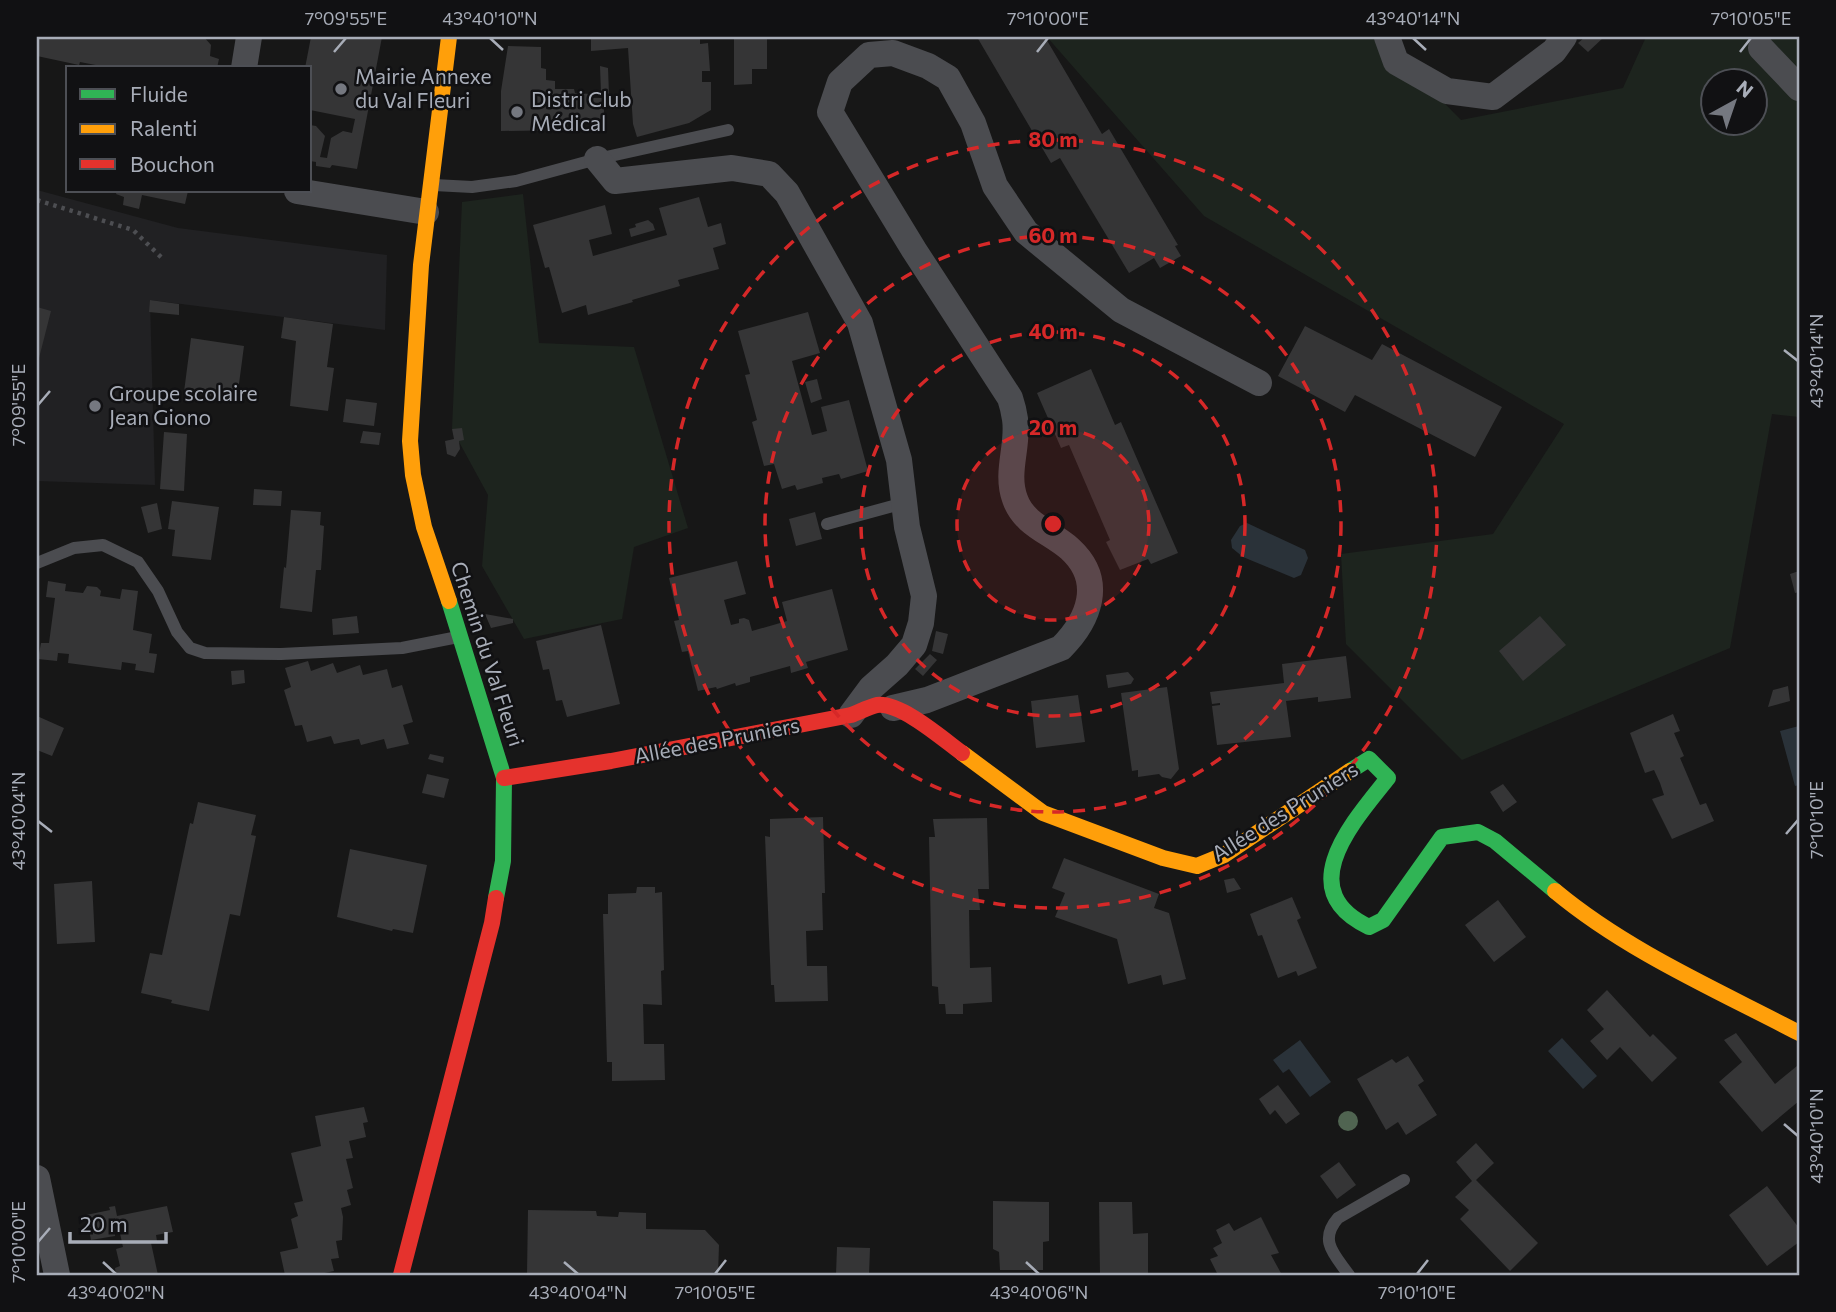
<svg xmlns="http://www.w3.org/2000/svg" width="1836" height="1312" font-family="Commissioner,sans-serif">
<rect width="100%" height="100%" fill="#171717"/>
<!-- built -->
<path fill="#212123" d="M37,190L178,228L387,255L385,330L150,300L155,485L37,481Z"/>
<!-- green -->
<path fill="#1d241e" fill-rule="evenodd" d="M1047,37H1379L1461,120L1623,88L1646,37H1799V417L1772,414L1730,648L1462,760L1346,644L1341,554L1493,534L1564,424L1204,216ZM1714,80H1756V122H1714Z
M523,194L539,343L634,347L688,528L634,547L622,619L524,639L482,566L488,495L452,429L462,202Z"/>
<!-- water -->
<path fill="#2a3239" d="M1247,523L1305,550L1308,558L1301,575L1294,578L1243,557L1232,548L1231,540L1240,526Z
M1799,726V785L1795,786L1780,731Z
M1562,1038L1597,1076L1583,1089L1548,1051Z
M1300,1040L1331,1082L1310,1097L1289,1069L1283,1073L1273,1060Z"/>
<!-- building -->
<path fill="#353536" d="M37,37H204L211,45L210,56L219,59L217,68H111L80,62L79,65L37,56Z
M311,37H382L357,169L332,165L330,168L316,166V162L310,161V125L316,126L325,136L320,157L327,158L331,138L343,131L352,133L355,119L310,110V68H305Z
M591,37H700V44L708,43L710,71H702V82H711V110L689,123L637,137L633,124L628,48L591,51Z
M734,37H767V69H752V84L734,85Z
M977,37H1045L1102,134L1109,129L1178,245L1175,246L1181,256L1160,268L1154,258L1129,273L1060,158L1051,163Z
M1585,37H1604L1588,52L1578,43Z
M508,46L541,47V68L546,69V80L555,81V89H574L575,93L591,94V98H604V119H591V123L568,124V130L501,131V91Z
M600,66L608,68L609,94L601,93Z
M117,191H188L185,204L142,195L139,209L123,205L124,197L116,194Z
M699,197L708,227L721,223L726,244L713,248L719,269L678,280L680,286L632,300L633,302L588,315L586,305L562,313L549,267L545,268L533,225L605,205L612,234L589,240L593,256L667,235L659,208Z
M648,220L653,224L655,230L631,237L629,229L636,227L635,224Z
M150,300L179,304V315L149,312Z
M37,307L51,311L38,362H37Z
M808,312L820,353L792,361L812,435L827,431L821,407L849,400L868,471L841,479L839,474L822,478L823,483L797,490L795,485L782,489L774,464L764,466L752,422L757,420L745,375L750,374L738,331Z
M284,317L333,324L327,367L334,368L328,411L290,406L296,341L281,338Z
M1305,326L1372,360L1382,344L1502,407L1475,457L1355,395L1345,412L1278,376Z
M191,338L244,346L237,399L184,392Z
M1091,369L1115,425L1121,422L1178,553L1151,564L1148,559L1120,570L1106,542L1110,540L1069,445L1061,448L1037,393Z
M817,379L822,399L811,403L805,382Z
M346,399L377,403L374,426L343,422Z
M462,428L464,440L459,441L460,449L455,457L447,454L445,441L454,439L452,429Z
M363,431L381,433L379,445L360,443Z
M164,432L187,434L184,491L160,489Z
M254,489L282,491L281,506L253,505Z
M172,501L219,507L211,560L172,556L175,530L168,529Z
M157,503L162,529L148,533L141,507Z
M291,510L321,512L320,525L324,526L321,570H316L312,612L280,608L284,567L286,568Z
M815,512L822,539L796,546L789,519Z
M737,561L746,594L724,600L731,625L739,623V619L744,618L749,620L752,631L787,621L782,602L832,589L848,650L806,662L808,668L791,673L790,666L750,677V682L736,686L735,683L717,689L716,687L698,691L688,651L682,652L674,621L679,620L669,578Z
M1799,571V592L1795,593L1790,574Z
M48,581L66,584L65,591L83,593L87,586L97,587L101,591L100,596L120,599L122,589L138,591L133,630L152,634L149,653L157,654L154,673L135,670L136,664L122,662L121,670L68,663L69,654L58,653L57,661L38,659L41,643H49L55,598L46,597Z
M485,614L513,619V623L491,628Z
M357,616L359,633L333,635L332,619Z
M1540,616L1566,645L1523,681L1499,651Z
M601,625L620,704L567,717L562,700L556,701L549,669L543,670L536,641Z
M936,631L948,634L943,654L932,651Z
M930,654L937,660L923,676L915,669Z
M1346,656L1351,698L1318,702V697L1286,701L1291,737L1217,745L1212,706L1220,705V703L1212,704L1210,692L1284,683L1282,664Z
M308,661L311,671L333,663L337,673L360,665L363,675L387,669L392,688L402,685L413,722L403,725L409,744L387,749L384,739L361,745L359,739L334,744L331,736L307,742L302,725L295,726L284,690L291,687L285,668Z
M244,670L245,683L232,685L231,671Z
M1128,672L1134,679L1131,684L1108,688L1106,675Z
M1788,686L1790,701L1768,707L1773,690Z
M1167,687L1179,769L1171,779L1162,777L1159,774L1138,777V770L1132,771L1121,693Z
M1078,695L1085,742L1036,748L1031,701Z
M1673,714L1680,731L1674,733L1684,756L1680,758L1700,805L1706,803L1714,821L1672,839L1652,799L1664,795L1660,783L1654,770L1645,773L1630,733Z
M37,716L64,728L52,756L37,750Z
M430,754L444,757L443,763L428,759Z
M427,774L449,779L444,798L422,793Z
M1503,784L1517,802L1503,812L1490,792Z
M198,802L256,815L251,835L256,836L240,916L230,914L209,1011L171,1003L172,1000L141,993L150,953L162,955L190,823L193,824Z
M823,817L825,893H822L823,930L806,931L807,966H827L828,1001L775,1002L774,985H771L765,836L770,837V819Z
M987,818L989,889H978L980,910H969L970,968L991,967L992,1002L963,1004V1014H946L945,1004H939L938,987L932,986L929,837H935L933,819Z
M350,849L427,865L413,933L393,929L392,931L337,917Z
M1064,858L1159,894L1154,908L1169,913L1186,979L1163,985L1161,975L1128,984L1117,939L1055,917L1065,893L1052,888Z
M1234,878L1241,889L1227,893L1224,880Z
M92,881L95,942L57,944L54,884Z
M637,887H655V893L662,892L664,970L661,971L662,1005L643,1004L644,1044H664L665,1080L612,1081V1062H607L603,914H608V894L636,893Z
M1292,897L1301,918L1297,920L1317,968L1298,976L1296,971L1278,978L1262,935L1258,936L1250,914Z
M1498,900L1526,937L1494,962L1465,925Z
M1607,990L1650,1037L1653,1034L1677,1058L1652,1082L1620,1047L1607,1060L1590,1041L1604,1029L1587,1010Z
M1736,1033L1775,1084L1797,1066L1799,1068V1101L1762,1132L1719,1082L1742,1062L1724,1040Z
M1408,1056L1424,1081L1418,1085L1437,1115L1406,1135L1398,1122L1386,1130L1357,1079L1392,1059L1396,1063Z
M1278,1085L1300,1114L1286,1124L1275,1110L1270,1115L1259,1099Z
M364,1107L368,1122L363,1123L366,1137L349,1141L353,1158L346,1159L353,1188L347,1190L351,1205L341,1208L343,1217L342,1240L336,1241L339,1258L331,1259L334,1271L315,1275H285L280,1252L298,1248L291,1219L298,1216L294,1203L303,1201L291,1153L321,1146L315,1116Z
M1476,1143L1494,1163L1476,1180L1538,1243L1510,1271L1460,1219L1469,1210L1455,1197L1472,1181L1456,1162Z
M1339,1162L1356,1185L1337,1199L1320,1176Z
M1767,1186L1799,1228V1242L1767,1266L1729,1215Z
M993,1201L1049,1202V1241L1043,1242V1270H1000L999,1252L993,1249Z
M1099,1202H1132L1133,1234L1148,1233V1275H1100Z
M115,1206L117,1216L167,1206L173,1232L156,1235L157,1241L151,1243L158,1275H116L115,1268L120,1266L116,1249L123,1247L119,1229H115V1236L91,1240L86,1215L110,1210L109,1207Z
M528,1210L596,1211L597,1216L618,1217L619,1212L646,1213V1229L705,1230L719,1245L718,1275H527Z
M1261,1217L1279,1253L1271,1255L1282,1275H1218L1210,1259L1218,1256L1213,1248L1222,1243L1216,1230L1229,1223L1234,1231Z
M837,1247L870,1248L869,1275H836Z"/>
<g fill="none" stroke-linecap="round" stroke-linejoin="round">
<!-- path -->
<path stroke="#4d4e52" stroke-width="4.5" stroke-dasharray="3.5 5" stroke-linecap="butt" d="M37,200L133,230L163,259"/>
<!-- lane -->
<path stroke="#4b4c50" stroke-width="12" d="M434,185L472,187L516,181L597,159L728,130
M827,524L904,503
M37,563L74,548L103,545L138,562L158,591L177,632L190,648L205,653L281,654L402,648L458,637
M1349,1275C1335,1255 1318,1241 1338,1218L1404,1180"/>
<!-- street -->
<path stroke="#4b4c50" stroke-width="26" d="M1387,37L1396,62L1447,91L1493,97L1554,51L1564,37
M1761,48L1799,88
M244,68L249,37
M597,159L615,181L732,168L769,174L787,193L860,323L899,460L907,527L924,596L921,623L914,645L897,665L871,688L851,715
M297,191L426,212
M893,708L927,700L1061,648C1089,620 1105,581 1070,549C1051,532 1024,525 1015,499C1005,472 1019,446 1015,419C1014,412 1012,404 1010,398L914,250L830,112L840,82L869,55L893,53L928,66L948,78L973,123L995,186L1026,232L1121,310L1259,383
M37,1178L57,1275"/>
<!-- fast -->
<path stroke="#30b455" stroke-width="16" d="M449,601L504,778L503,861L496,898
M1350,771L1369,759L1388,778C1353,822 1291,890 1369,927L1383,920L1442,837L1478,832L1495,841L1555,891"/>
<!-- slow -->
<path stroke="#ff9f0a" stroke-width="16" d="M449,601L424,527L413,475L410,441L421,265L449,37
M962,753L1043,813L1163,858L1197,866L1224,855L1350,771
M1555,891C1627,951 1717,990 1799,1033"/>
<!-- jam -->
<path stroke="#e5322d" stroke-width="16" d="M504,778L611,761L851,715C859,712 869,707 877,705C901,702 944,740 962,753
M401,1275L492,923L496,898"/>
</g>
<!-- trees -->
<circle fill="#506451" cx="1348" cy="1121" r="10"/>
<!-- ticks -->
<path fill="none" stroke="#a8adb8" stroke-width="2.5" d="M490,38L503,50M1413,38L1426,50M334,52L346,38M1037,52L1048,38M1740,52L1751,38M1784,350L1798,361M38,405L50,391M38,821L52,832M1786,834L1798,820M1784,1124L1798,1136M38,1242L50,1228M103,1262L116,1274M564,1262L578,1274M1026,1262L1039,1274M715,1274L726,1260M1417,1274L1428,1260"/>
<!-- distance rings -->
<circle cx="1053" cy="524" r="96" fill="#d62828" fill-opacity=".12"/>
<g fill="none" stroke="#d62828" stroke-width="3.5" stroke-dasharray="12 9">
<circle cx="1053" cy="524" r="96"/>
<circle cx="1053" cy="524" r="192"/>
<circle cx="1053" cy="524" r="288"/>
<circle cx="1053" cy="524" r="384"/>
</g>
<!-- markers -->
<g fill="#757880" stroke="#111113" stroke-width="2.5">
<circle cx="341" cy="89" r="7"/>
<circle cx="517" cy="112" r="7"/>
<circle cx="95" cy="406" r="7"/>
</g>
<g text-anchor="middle" stroke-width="5" stroke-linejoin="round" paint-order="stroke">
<!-- poi labels -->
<g font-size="21" fill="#a8adb8" stroke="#111113" text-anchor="start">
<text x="355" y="84">Mairie Annexe<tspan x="355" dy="24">du Val Fleuri</tspan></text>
<text x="531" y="107">Distri Club<tspan x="531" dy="24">Médical</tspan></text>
<text x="109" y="401">Groupe scolaire<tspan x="109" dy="24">Jean Giono</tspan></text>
</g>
<!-- street labels -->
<g font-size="21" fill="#a8adb8" stroke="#111113">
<text transform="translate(487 654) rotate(72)" y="7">Chemin du Val Fleuri</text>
<text transform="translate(717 741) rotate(-11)" y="7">Allée des Pruniers</text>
<text transform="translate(1285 812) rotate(-32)" y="7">Allée des Pruniers</text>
</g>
</g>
<circle cx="1053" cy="524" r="10" fill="#d62828" stroke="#111113" stroke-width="3.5"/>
<g font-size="21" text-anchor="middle" font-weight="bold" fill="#d62828" stroke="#111113" stroke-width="5" stroke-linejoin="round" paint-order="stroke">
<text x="1053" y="147">80 m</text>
<text x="1053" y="243">60 m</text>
<text x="1053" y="339">40 m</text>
<text x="1053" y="435">20 m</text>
</g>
<!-- border -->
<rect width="1836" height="1312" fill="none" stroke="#111113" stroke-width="77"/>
<!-- legend -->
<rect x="66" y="66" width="245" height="126" fill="#111113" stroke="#4d4f55" stroke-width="2"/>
<rect x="80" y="89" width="35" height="10" fill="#30b455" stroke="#4d4f55" stroke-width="2"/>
<text x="130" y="102" font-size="21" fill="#a8adb8">Fluide</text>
<rect x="80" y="124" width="35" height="10" fill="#ff9f0a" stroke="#4d4f55" stroke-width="2"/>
<text x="130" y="136" font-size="21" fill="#a8adb8">Ralenti</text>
<rect x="80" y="159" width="35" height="10" fill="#e5322d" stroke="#4d4f55" stroke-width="2"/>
<text x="130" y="172" font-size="21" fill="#a8adb8">Bouchon</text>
<!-- north arrow -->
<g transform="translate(1734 102) rotate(40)"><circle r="33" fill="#111113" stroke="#4d4f55" stroke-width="2"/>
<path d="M0-5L12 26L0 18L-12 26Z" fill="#757880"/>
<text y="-10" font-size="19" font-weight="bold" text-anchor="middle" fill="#a8adb8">N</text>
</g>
<!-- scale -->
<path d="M70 1232v10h96v-10" fill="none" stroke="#a8adb8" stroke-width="3.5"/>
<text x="80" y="1232" font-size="21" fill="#a8adb8" stroke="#111113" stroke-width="5" paint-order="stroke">20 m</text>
<rect x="38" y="38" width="1760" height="1236" fill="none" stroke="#a8adb8" stroke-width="2.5"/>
<g font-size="18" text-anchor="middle" fill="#a8adb8">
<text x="346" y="25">7°09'55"E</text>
<text x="490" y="25">43°40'10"N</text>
<text x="1048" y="25">7°10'00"E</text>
<text x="1413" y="25">43°40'14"N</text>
<text x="1751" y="25">7°10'05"E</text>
<text transform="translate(1817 361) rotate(-90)" y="6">43°40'14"N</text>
<text transform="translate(19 405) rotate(-90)" y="6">7°09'55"E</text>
<text transform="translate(1817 820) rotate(-90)" y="6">7°10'10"E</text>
<text transform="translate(19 821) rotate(-90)" y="6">43°40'04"N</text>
<text transform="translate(1817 1136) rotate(-90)" y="6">43°40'10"N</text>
<text transform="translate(19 1242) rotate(-90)" y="6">7°10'00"E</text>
<text x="116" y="1299">43°40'02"N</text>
<text x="578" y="1299">43°40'04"N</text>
<text x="715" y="1299">7°10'05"E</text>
<text x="1039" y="1299">43°40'06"N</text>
<text x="1417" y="1299">7°10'10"E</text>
</g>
</svg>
